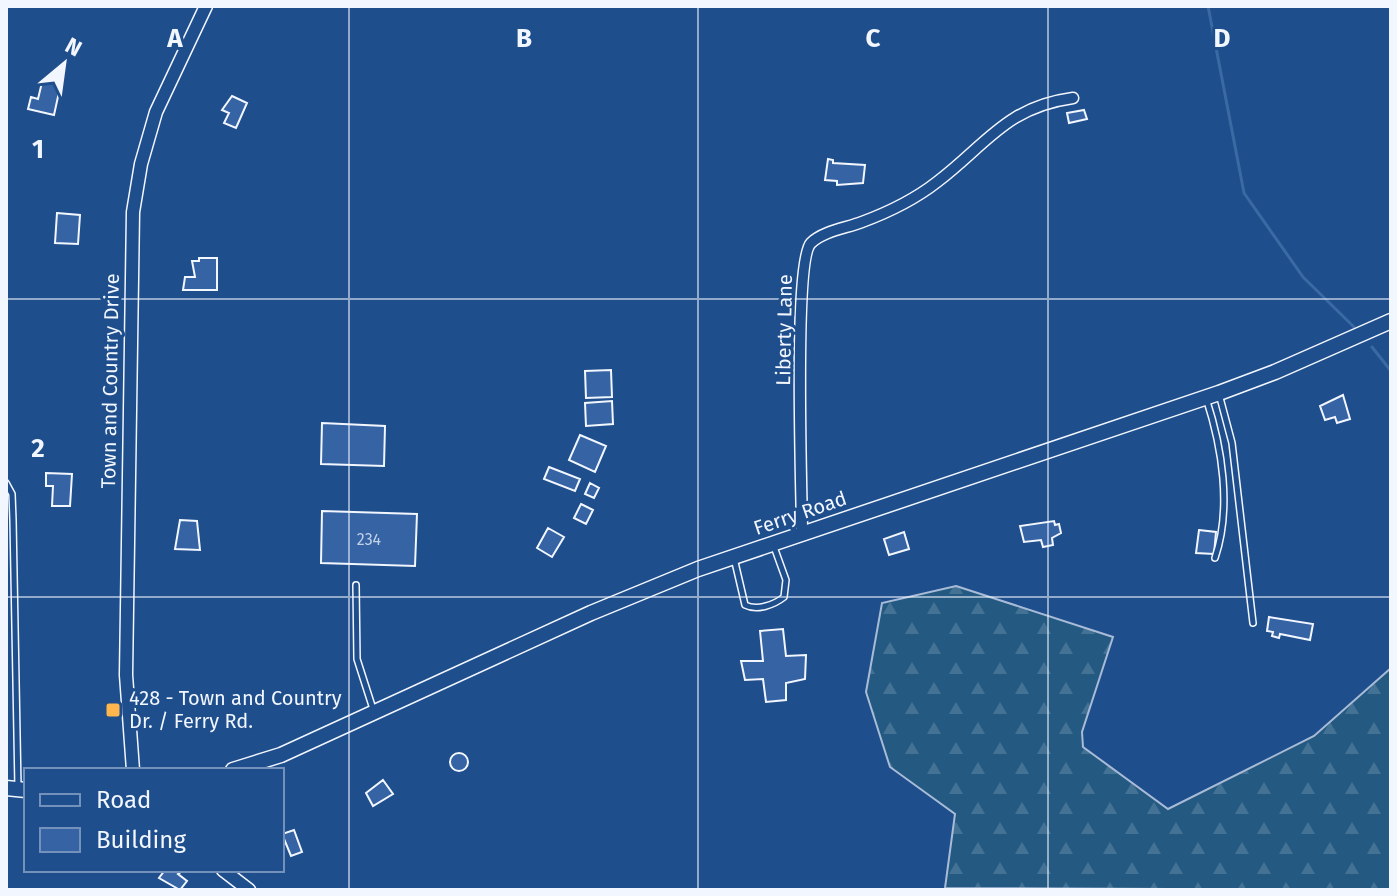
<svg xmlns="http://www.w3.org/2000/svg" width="1397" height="896" font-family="'Fira Sans',sans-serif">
<defs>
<pattern id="forest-firs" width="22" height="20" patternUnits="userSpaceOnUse" patternTransform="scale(2)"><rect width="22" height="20" fill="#245a82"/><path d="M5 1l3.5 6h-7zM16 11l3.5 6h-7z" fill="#447295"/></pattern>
</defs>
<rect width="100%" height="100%" fill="#1f4e8c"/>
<!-- forest -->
<path fill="url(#forest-firs)" stroke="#a8bbd7" stroke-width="2" d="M956,586L1113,637L1082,732L1083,747L1168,809L1314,736L1391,668V890L945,888L955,814L890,767L866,692L882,603Z"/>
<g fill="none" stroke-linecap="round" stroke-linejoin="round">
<!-- stream -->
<path stroke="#3b69a3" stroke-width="3" d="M1208,6L1244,193L1303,277L1354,327
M1372,347L1391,371
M1391,407V417"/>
</g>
<!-- building -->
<path fill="#3563a3" stroke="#f2f6ff" stroke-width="2" d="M43,78L61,83L54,115L28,109L31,97L38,99Z
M232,96L247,103L236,128L224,123L229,113L222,110Z
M1084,110L1087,119L1069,123L1067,113Z
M828,159L833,160V163L865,165L863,183L837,185V181L825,180Z
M57,213L80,215L78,244L55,243Z
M199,258H217V290H183L185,277H195L192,261H199Z
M611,370L612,397L586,398L585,371Z
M1343,395L1350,419L1337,423L1335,417L1325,420L1320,406Z
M612,401L613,424L586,426L585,403Z
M322,423L385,426L384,466L321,464Z
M580,435L606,446L595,472L569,460Z
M549,467L580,479L575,491L544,479Z
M46,473L72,474L70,506H52L53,486H46Z
M590,483L599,488L594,498L585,494Z
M581,504L593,510L586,524L574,518Z
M322,511L417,514L415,566L321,563Z
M180,520L197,521L200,550L175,549Z
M1054,521L1055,525L1059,524L1061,533L1052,538L1053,545L1043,547L1041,540L1024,542L1020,526Z
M548,528L564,537L552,557L537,548Z
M1199,530L1216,532L1214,554L1196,553Z
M904,532L909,549L889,555L884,539Z
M1269,617L1313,624L1310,640L1280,634L1279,638L1272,636L1273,632L1267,631Z
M783,629L786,656L806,655L805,679L786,683V700L766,702L763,679L745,680L741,661H763L760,631Z
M450 762a9 9 0 1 1 18 0a9 9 0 1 1-18 0Z
M383,780L393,794L373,806L366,793Z
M294,830L302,852L291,856L282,834Z
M165,870L181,872L178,874L187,881L180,890L159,878Z"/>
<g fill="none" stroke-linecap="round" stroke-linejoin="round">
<defs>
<path id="service" d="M1219,394L1232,443L1253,623
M1206,398C1222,447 1232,508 1215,558
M6,483L12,494L13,520L18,788
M734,558L745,605C757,611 774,605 784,597L786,580L773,544
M356,585L357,659L373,709"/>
<path id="minor" d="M802,533C802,494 793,261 811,243C823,231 847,228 862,222C889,212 914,200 937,182C986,145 1006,107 1073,98"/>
<path id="tertiary" d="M133,770L126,675L133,212L141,164L156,112L206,6
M223,870L249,890"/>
<path id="secondary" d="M233,770L281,755L591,613L698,569L1219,393L1275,372L1391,321
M6,788L26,790"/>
</defs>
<!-- service casing -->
<use href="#service" stroke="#f2f6ff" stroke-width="8"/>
<!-- minor casing -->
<use href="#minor" stroke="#f2f6ff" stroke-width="13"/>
<!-- tertiary casing -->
<use href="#tertiary" stroke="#f2f6ff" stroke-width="15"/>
<!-- secondary casing -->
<use href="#secondary" stroke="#f2f6ff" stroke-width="17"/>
<!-- service -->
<use href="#service" stroke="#1f4e8c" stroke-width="5"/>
<!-- minor -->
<use href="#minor" stroke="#1f4e8c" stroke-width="10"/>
<!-- tertiary -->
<use href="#tertiary" stroke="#1f4e8c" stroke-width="12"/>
<!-- secondary -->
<use href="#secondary" stroke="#1f4e8c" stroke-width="14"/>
</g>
<!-- grid -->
<path fill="none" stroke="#f2f6ff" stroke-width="2" stroke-opacity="0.55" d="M349,6V890M698,6V890M1048,6V890M6,299H1391M6,597H1391"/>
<!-- markers -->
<rect fill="#ffb74d" stroke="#1f4e8c" stroke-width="3" x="105" y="702" width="16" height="16" rx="4"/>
<g text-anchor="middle" stroke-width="6" stroke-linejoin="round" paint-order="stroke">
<!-- number labels -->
<g font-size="16" fill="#c3d1e8">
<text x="369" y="545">234</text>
</g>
<!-- street labels -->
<g font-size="20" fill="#f2f6ff" stroke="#1f4e8c">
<text transform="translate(784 330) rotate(-89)" y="7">Liberty Lane</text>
<text transform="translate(110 381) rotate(-89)" y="7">Town and Country Drive</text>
<text transform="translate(800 513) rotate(-19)" y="7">Ferry Road</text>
</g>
<!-- poi labels -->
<g font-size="20" fill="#f2f6ff" stroke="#1f4e8c" text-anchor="start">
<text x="129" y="705">428 - Town and Country<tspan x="129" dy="23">Dr. / Ferry Rd.</tspan></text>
</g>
</g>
<g font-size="26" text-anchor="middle" font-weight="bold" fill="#f2f6ff" stroke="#1f4e8c" stroke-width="6" stroke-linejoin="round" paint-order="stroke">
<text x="175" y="47">A</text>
<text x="524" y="47">B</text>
<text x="873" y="47">C</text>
<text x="1222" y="47">D</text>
<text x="38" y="158">1</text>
<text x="38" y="457">2</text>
</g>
<!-- border -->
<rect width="1397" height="896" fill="none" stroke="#f2f6ff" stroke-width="16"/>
<!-- legend -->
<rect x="24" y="768" width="260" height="104" fill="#1f4e8c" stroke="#7391ba" stroke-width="2"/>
<rect x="40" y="794" width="40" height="12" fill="#1f4e8c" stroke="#7391ba" stroke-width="2"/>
<text x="96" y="808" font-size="24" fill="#f2f6ff">Road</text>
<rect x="40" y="828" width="40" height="24" fill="#3563a3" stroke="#7391ba" stroke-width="2"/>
<text x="96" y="848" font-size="24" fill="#f2f6ff">Building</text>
<!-- north arrow -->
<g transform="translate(64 64) rotate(29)" stroke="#1f4e8c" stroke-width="6" paint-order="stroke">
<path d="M0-6L14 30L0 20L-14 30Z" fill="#f2f6ff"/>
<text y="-12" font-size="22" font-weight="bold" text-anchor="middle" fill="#f2f6ff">N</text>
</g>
</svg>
